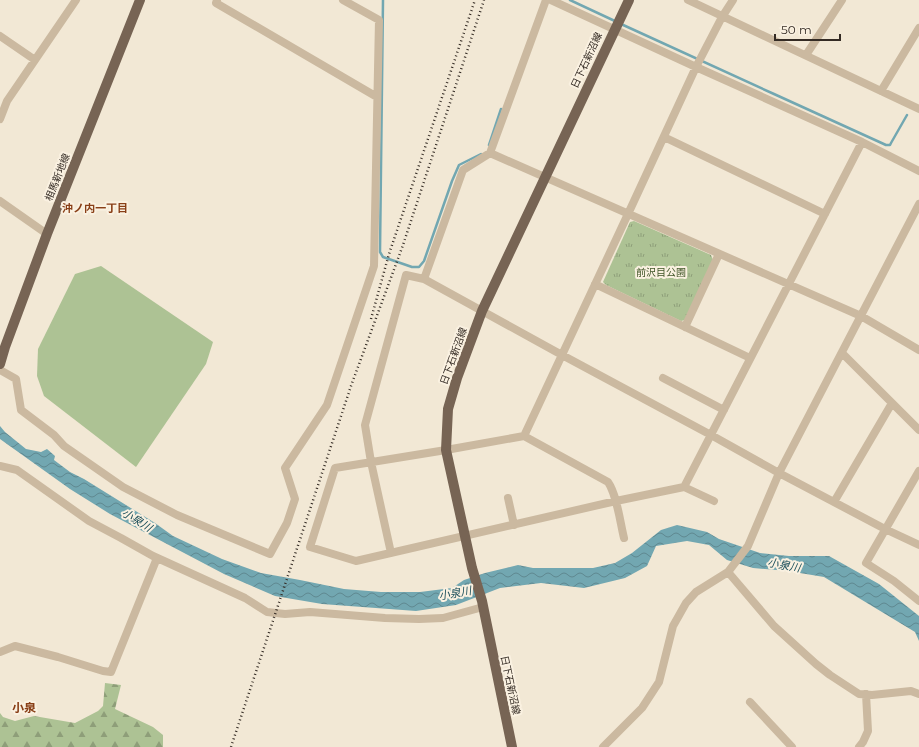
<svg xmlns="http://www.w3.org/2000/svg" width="919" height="747" font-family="Montserrat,'Noto Sans JP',sans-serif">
<defs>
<pattern id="grass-tufts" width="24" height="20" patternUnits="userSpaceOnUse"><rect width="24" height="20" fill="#adc294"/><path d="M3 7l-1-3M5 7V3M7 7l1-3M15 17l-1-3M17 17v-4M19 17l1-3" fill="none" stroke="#8e9e79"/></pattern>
<pattern id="forest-firs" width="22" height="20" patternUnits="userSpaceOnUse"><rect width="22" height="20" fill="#adc294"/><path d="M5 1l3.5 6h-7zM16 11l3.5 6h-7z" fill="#8e9e79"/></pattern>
<pattern id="water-waves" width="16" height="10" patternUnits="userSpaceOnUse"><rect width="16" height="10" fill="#72a7b1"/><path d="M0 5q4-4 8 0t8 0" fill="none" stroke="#5e8890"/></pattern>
</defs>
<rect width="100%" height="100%" fill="#f2e8d5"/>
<!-- grass -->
<path fill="url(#grass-tufts)" d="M634,221L711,255L713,260L685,320L681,321L606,285L603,282L630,222Z"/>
<!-- forest -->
<path fill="url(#forest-firs)" d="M105,683L121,685L115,709L153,727L163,735V747H0V713L3,717L15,721L34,716L75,723L98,711L103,706Z"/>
<!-- pitch -->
<path fill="#adc294" d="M101,266L213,342L206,364L136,467L44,396L37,376L38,349L75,274Z"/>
<!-- water -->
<path fill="url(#water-waves)" d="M0,426L5,432L26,449L41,452L47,449L55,456L54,460L70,472L84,479L155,523L173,536L222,559L261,573L300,580L344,589L381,592H420L452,588L464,580L485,573L518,565L533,568H593L615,563L632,553L661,530L677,525L707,532L719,539L760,553L789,556H829L879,584L919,616V641L915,632L824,577L788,571L753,568L727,560L709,545L687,541L656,546L647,566L625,578L584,588L541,583L500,588L456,605L416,611L322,604L275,596L224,574L110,514L70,489L0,439Z"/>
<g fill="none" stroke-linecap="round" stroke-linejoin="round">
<!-- stream -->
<path stroke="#72a7b1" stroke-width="2.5" d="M383,0L380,252L383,257L412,267H419L424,261L452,181L459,165L481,154
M570,0L617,22
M621,24L774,94L886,145H890L891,143L907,115
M489,145L501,109"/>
<!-- minor -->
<path stroke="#cbb9a0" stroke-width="8" d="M217,0L216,3L377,97
M546,0L490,153L463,170L424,279L562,355L711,435L779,473L885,529L919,545
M551,0L696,67L862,142L919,171
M688,0L919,109
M733,0L722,17L696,67L628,214L524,436L446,450L335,468L310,547L356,561L616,501L684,487L862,142
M0,36L35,60
M806,55L842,0
M881,91L919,28
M0,119L7,101L76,0
M664,137L825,214
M490,153L861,316L919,350
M0,201L47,234
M919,204L779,473L748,546L728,572L774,626L816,664L830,675L859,694L872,695L911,691L919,694
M595,284L750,358
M685,327L719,254
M842,353L919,430
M0,370L16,379L21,410L54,435L64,446L123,487L177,515L270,554L287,523L295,499L285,468L327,405L374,266L379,20L343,0
M663,378L724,410
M524,436L608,482C617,495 620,522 624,538
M0,466L17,470L89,521L121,538L153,556L245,598L267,612L285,614L310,612L385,618L419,619L443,618L483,607
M919,471L866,563L894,581L919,601
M684,487L714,501
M508,498L514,525
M834,502L892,403
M391,553L371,462L365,425L406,275L424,279
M0,652L15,646L58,657L103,671L111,672L157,558
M750,702L792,747
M603,747L642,708L659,682L673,626L686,603L696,592L728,572
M859,747L863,742L868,731L866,694"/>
<!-- major -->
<path stroke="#776454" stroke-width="10" d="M0,364L5,347L47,234L140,0
M512,747L482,601L472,568L446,450L448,409L457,378L482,311L629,0"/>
<!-- rail -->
<path stroke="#342b24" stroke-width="2.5" stroke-dasharray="1 3" stroke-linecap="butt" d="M371,319L389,254L475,0
M231,747L351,386L403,245L484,0"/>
</g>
<g text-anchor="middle" stroke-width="4" stroke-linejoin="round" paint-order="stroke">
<!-- street labels -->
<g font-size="10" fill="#342b24" stroke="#faf1e1">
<text transform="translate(586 60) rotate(-65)" y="4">日下石新沼線</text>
<text transform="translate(57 177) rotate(-68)" y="4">相馬新地線</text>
<text transform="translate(453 356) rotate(-70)" y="4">日下石新沼線</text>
<text transform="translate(511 685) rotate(78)" y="4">日下石新沼線</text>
</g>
<!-- park labels -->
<g font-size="10" fill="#3e5426" stroke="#faf1e1">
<text x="661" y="276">前沢目公園</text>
</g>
<!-- neighbourhood labels -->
<g font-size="11" font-weight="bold" fill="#893f17" stroke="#faf1e1">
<text x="95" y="212">沖ノ内一丁目</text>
</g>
<!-- water labels -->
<g font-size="11" font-style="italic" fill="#174c58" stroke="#faf1e1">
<text transform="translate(137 520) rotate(32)" y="4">小泉川</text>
<text transform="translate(784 565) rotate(10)" y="4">小泉川</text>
<text transform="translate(455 593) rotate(-10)" y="4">小泉川</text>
</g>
<!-- quarter labels -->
<g font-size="12" font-weight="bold" fill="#893f17" stroke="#faf1e1">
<text x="24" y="712">小泉</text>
</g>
</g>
<!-- scale -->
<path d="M775 34v6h65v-6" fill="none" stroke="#342b24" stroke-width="2"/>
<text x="781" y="34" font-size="12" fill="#342b24" stroke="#faf1e1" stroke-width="3" paint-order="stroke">50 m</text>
</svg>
